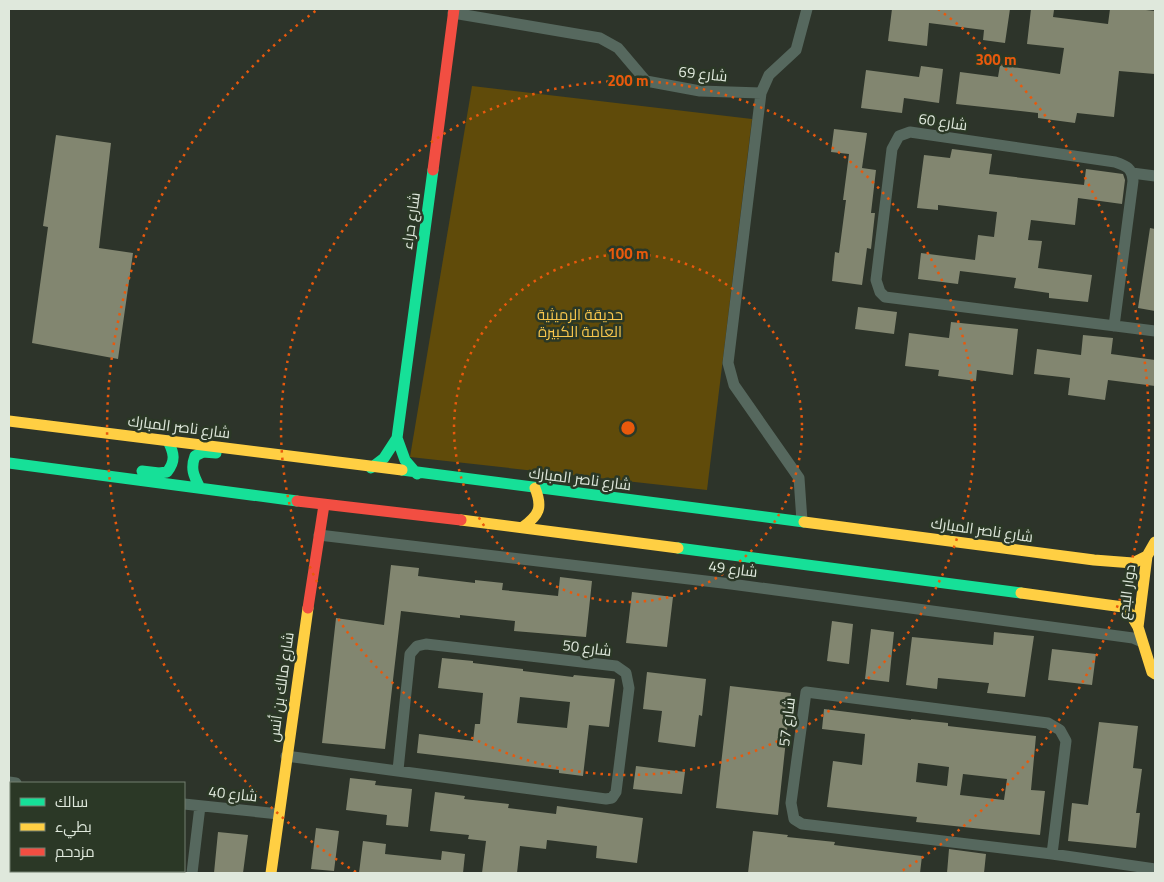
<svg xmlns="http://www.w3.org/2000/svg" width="1164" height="882" font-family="'Titillium Web',Cairo,sans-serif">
<rect width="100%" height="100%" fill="#2d342a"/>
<!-- green -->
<path fill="#604b0a" d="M472,86L752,119L707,490L410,457Z"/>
<!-- building -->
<path fill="#828670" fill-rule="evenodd" d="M892,9H1010L1005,43L983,40L984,30L929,23L927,46L888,41Z
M1031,9L1054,10L1053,17L1108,24L1110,9H1137L1155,11V74L1119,71L1114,117L1077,113L1075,123L1038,118V113L956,104L960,72L998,77L1000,65L1060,74L1064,48L1027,44Z
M921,66L943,69L939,103L904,98L902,113L861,108L866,70L919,77Z
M834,129L867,133L862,168L876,170L871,213H875L871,249L867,248L862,285L832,281L835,252L839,253L846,200H843L849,154L831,152Z
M56,135L111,143L99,248L133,253L118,359L32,343L48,227L43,226Z
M952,149L992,154L989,174L1084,185L1086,169L1123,174L1125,180L1122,204L1078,198L1075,225L1031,220L1028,240L1042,241L1038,268L1092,275L1088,302L1049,298V293L1014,288L1016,278L960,271L958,284L918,279L921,253L975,260L978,235L994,237L997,212L938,205V210L917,208L924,155L950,158Z
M1150,228L1155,229V311L1138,308Z
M858,307L897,312L894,334L855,329Z
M951,322L1018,329L1013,375L977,370L976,381L938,376L939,370L905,366L909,333L949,338Z
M1083,335L1113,338L1111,354L1155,360V386L1108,380L1105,400L1068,395L1070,378L1034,374L1037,349L1081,355Z
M391,565L419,568L418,576L475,583V580L503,583L502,590L558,596L560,577L592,581L586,637L514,631L515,621L460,615V618L401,611L385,749L322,743L336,618L384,625Z
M632,592L673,597L667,647L626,643Z
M832,621L853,624L849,664L827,661Z
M871,629L894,632L889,682L865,679Z
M994,632L1034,636L1025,697L987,693L989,683L938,678L937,689L906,685L912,637L993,645Z
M1052,649L1096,654L1092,685L1048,680Z
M442,658L473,661V663L523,669V671L573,677L574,675L615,679L609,727L589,725L583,776L559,773V770L417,753L419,734L473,741L475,724H480L483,693L438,688ZM520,697L570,702L567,728L517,723Z
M647,672L706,679L702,716L699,715L695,747L658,742L662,711L643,709Z
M730,686L791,693L778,815L716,808Z
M824,709L911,720V719L948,723V726L1036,736L1031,790L1045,791L1040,835L916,822L917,817L827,807L833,761L862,765L865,734L822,729ZM918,763L949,767L947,786L916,782ZM963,774L1007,779L1004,800L960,795Z
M1099,722L1138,726L1133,768L1142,769L1136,813H1140L1136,848L1068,841L1072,803L1088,805Z
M636,766L685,772L682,794L633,789Z
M350,778L376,781L375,785L412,789L408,827L386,825L387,815L346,810Z
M435,792L465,796L464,799L509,804L508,808L556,814L557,806L643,818L637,863L596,858L597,846L547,840L546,849L520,846L517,873H482L486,841L468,839L469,835L430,831Z
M316,828L339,831L334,871L311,869Z
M753,831L788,835L787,837L835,842L834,845L922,856L920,873H748Z
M218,832L248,835L243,873H214Z
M363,841L386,844L385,854L441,860L442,851L465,854L463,873H359Z
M949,849L986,854L984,873H947Z"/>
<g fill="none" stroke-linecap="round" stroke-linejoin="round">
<!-- street -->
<path stroke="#56685e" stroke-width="11" d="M453,13L600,38L618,48L646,81L700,91L761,93
M1132,173L1155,176
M1114,326L1133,181C1132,168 1127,166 1115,162L910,132L899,136L892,149L876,280L880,292L885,297L1155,331
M802,521L799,478L734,385L728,363L761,93L769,75L796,50L807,9
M319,535L731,584L1133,638L1142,642
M286,756L606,799L612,798L616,792L629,688L626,673L616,666L426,644L417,646L410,654L398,770
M9,782L16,783
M184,804L279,814
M1052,854L1066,741L1060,730L1048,723L806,692L791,803L794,819L802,824L1052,854L1155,869
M192,873L200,806"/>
<!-- fast -->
<path stroke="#16e098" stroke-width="11" d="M397,438L405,460L417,474
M9,463L297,501
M371,468L384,458L397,438L433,170
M402,470L804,522
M142,471L159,473L167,472C176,461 174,453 168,441
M200,488C194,476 190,469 195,456L203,452L216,453
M678,548L1021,593"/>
<!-- slow -->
<path stroke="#ffcf43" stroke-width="11" d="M9,421L402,470
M461,520L678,548
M804,522L1094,560L1133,563L1147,556
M523,527C539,515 543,508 535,488
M1155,542L1147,556L1138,627L1152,672L1155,674
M1021,593L1123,607L1131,615L1138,627
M271,873L308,608"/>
<!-- jam -->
<path stroke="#f24e42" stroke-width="11" d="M433,170L454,9
M297,501L461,520
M308,608L324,505"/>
</g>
<!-- distance rings -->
<g fill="none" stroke="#e8590c" stroke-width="2.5" stroke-dasharray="2.5 5">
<circle cx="628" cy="428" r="174"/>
<circle cx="628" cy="428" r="347"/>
<path d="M356 872A521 521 0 0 1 318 9M938 9A521 521 0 0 1 900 872"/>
</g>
<g text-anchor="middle" stroke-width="5" stroke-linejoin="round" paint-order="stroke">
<!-- street labels -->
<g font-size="15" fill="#dfe8dc" stroke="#2b3826">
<text transform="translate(703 74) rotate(6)" y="5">شارع 69</text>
<text transform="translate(943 122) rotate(8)" y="5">شارع 60</text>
<text transform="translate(411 221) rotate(-82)" y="5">شارع حراء</text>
<text transform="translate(179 427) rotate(7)" y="5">شارع ناصر المبارك</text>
<text transform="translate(580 479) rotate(7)" y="5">شارع ناصر المبارك</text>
<text transform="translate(982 530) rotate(8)" y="5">شارع ناصر المبارك</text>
<text transform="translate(733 569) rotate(7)" y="5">شارع 49</text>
<text transform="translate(1127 592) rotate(-83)" y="5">دوار البدع</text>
<text transform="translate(587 648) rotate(7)" y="5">شارع 50</text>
<text transform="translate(281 687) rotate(-82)" y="5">شارع مالك بن أنس</text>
<text transform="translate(787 722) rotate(-83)" y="5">شارع 57</text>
<text transform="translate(233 794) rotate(6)" y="5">شارع 40</text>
</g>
<!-- park labels -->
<g font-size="15" fill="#f7c64d" stroke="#2b3826">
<text x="580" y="320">حديقة الرميثية<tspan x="580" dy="17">العامة الكبيرة</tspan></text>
</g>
</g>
<circle cx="628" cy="428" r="8" fill="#e8590c" stroke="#2b3826" stroke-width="2.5"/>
<g font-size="15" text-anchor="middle" font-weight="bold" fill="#e8590c" stroke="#2b3826" stroke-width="5" stroke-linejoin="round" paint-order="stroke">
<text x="996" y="65">300 m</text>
<text x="628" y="86">200 m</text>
<text x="628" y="259">100 m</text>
</g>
<!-- border -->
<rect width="1164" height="882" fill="none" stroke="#dfe8dc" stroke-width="20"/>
<!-- legend -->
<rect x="10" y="782" width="175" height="90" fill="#2b3826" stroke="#737e6f"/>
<rect x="20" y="798" width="25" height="8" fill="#16e098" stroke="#737e6f"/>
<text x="55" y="807" font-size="15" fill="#dfe8dc">سالك</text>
<rect x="20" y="823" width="25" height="8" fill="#ffcf43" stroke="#737e6f"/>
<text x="55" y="832" font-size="15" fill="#dfe8dc">بطيء</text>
<rect x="20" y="848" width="25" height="8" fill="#f24e42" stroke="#737e6f"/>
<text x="55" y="857" font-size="15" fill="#dfe8dc">مزدحم</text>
</svg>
